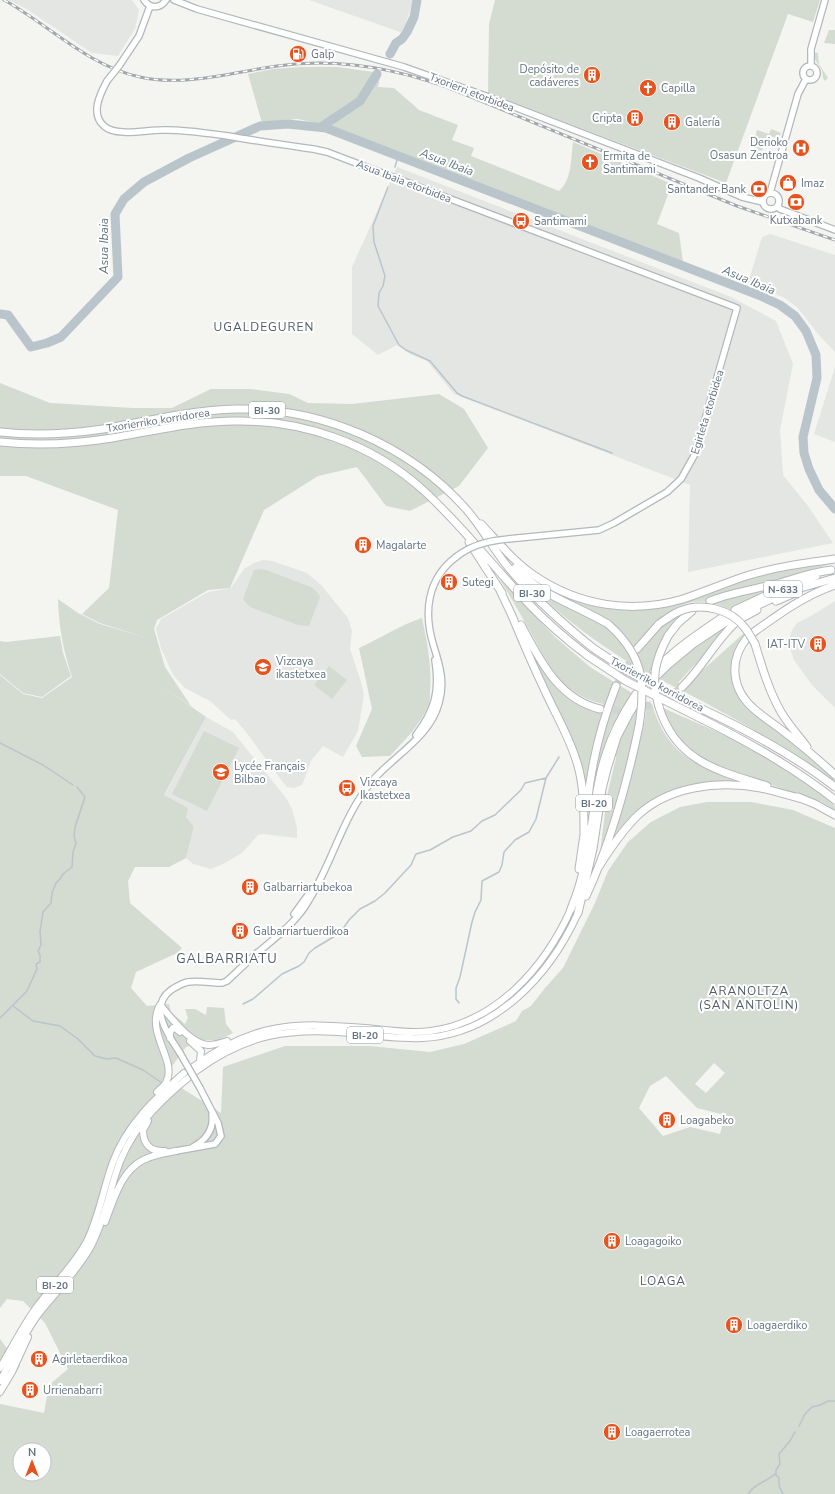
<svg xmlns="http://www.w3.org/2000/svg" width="835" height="1494" font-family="'Nunito Sans',sans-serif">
<rect width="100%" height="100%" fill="#f4f4f0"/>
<!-- built -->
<path fill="#e4e6e3" d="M9,0H132L139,10L135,29L118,56L92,53L28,10Z
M309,0H413L403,33Z
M397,167L731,297L776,321L793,364L780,430L783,475L808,506L833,543L688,572L690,485L454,394L427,361L410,354L397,345L378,355L352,334V267Z
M770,234L835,255V352L818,334L797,307L783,297L748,283L762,237Z
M835,367V442L814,434Z
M263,560L272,561L307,573L321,585L348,618L352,631L350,649L361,682L364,695L358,731L343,757L323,746L311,761L302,785L294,788L287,787L282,781L246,732L235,719L231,720L210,701L185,688L173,675L161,648L156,629L161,619L208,592L231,588L244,569L254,563Z
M835,601V708L812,685L794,660L788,642L792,630L797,623L811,616Z
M206,717L233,732L286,798L292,809L297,828V838L263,834L258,835L242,853L225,863L211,869L193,864L186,858L194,827L164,796Z"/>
<!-- green -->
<path fill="#d4dbd1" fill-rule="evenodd" d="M495,0H820L813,22L788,14L726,183L488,93L489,24Z
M829,30H835V44L824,43Z
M813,52L818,53L819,64L828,78L825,81C822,77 823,76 822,71C820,64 814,62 813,52Z
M302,67H337L381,73L378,87L394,88L419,110L458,125L452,140L474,148L471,156L559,191C572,180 571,158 573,142L672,184L657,224L679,233L683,262L338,128L298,119L281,120L262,123L248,74L273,69Z
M771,129L781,133L779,139L767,135L762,151L752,147L757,130L769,134Z
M0,383L50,403L133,408H172L211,389H250L289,394L308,403L352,404L439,394L464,409L488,448L459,486L410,511L386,506L357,467L318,476L264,510L230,588L208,590L157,620L154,629L165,667L191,706L163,687L154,670L147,638L100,623L82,614L109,588L118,510L26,476H0Z
M830,564L796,575L723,593L709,600L773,588L730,610C688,586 658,617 633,648C615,617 590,610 560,596C546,589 533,580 522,570C543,583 564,597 589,604C646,621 686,600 738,582C768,572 799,566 830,564Z
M259,569L266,570L311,587L317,592L320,597L309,626L298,625L250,607L243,599L254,570Z
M499,578L555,637L590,667L614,682C601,716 590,751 585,788L516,620C531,647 544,680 570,699C578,706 590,710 600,713L603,704C561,694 549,666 530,631C520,613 510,596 499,578Z
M534,589L604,625C618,636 627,650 634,666C598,643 564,619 534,589Z
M58,599L78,613L100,624L147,638L154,670L163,687L206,717L164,795L188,808L186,817L194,827L186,858L169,867H135L128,881L130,903L182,948L177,953L136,972L131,988L147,1006L169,1004L171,1012L185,1024L188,1018L185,1009H195L206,1015L207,1007L224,1008L226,1024L233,1033L219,1040H204L186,1047L164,1077L221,1113L223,1067L285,1046H369L430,1052L464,1044L516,1021L522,1011L531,1006L545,988L563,968L595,903L608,871L628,842L651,822L680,807L707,802H751L793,810L835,828V1494H0V1404L44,1413L49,1385L68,1369L45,1323L23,1301L7,1299L0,1308V675L23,694L42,698L72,677C63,649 59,628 58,599ZM714,1063L725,1073L706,1093L695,1084ZM666,1076L697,1108L725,1115L720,1134L690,1127L663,1136L639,1108L650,1086ZM20,1450H44V1474H20Z
M691,610C673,628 653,646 651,673L664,674C684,653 707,637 732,621L716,638L700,659L678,683L685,686L744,633L747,636C744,645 733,673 733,680C733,706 781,732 798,747C811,757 823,768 835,780V783C775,739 710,704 643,671L637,653L642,647L667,620Z
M422,618C427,642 432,666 430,691C430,695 430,700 429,704C421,724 404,741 390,756L362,757L356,746L372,709L359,648C381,638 400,625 422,618Z
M60,636L63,653L71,676L42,697L23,693L0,674V641L6,642Z
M329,666L347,680L332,699L314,685Z
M619,685L632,693L610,730L600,759L588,821L600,742Z
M647,701L652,704C666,754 697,767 742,782L716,781L697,784L674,791L632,817L612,838L628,790L645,719Z
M639,702C633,754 618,805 600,853L607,796L616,758L615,749L618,741Z
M661,707C692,721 724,734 754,750C783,765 810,785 835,806V810L822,802L721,768L696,757L674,735Z
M204,731L239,748L207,811L172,794Z
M0,1339L20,1366L0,1398Z"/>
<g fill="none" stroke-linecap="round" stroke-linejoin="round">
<!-- stream -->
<path stroke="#bac5cb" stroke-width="1.5" d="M395,167L398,156
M388,187L373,226L374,242L385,276L383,286L379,293L378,306L399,345L406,350L430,361L457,393L462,396L612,453
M0,743L43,765L73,785
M459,1003L456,999V988L460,977L472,922L475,912L481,900L482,881L499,872L502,865L504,852L515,840L529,832L536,819L546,778L559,757
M243,1004L253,999L282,974L299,966L304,962L309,953L315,948L340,933L349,920L360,909L375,901L385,893L411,865L416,854L430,850L453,837L471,831L482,821L495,815L521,790L525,783L546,778
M13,1006L33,1021L60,1026L78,1039L95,1056L107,1059L116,1058L143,1070L162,1083
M0,1018L27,991L37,969L36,964L40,962V955L38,951L41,945L40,931L43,912L51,903L52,893L56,883L60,879L63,874L72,867L73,852L76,843L74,836L75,827L85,797L77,787
M799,1426L805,1414L812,1407L820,1405L828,1401H835
M748,1494C754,1483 768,1482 776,1473
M783,1494L779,1486V1478L776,1475V1470L780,1464L779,1454L790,1441L795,1432"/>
<!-- river -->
<path stroke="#bac5cb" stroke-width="9" d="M390,54L396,43L402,39L407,32L414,17L417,0
M321,127L360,101L377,74
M0,314L8,315L31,347L47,343L61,337L118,277L115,214L124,199L144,182L189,158L260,126L288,124L326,128L761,296L780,305L795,316L806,331L816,355L817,378L803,437L804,453L809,469L819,490L835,509"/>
<!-- highway-tunnel -->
<path stroke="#d0d4d4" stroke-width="7" stroke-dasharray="7 3.5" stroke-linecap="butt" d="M616,686L636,651
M603,709C632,714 659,705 682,687"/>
<defs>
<path id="secondary" d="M144,0C150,9 160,9 166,0
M174,0L197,9L404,67L486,96L699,178L742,197L763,202
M803 73a7 7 0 1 1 14 0a7 7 0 1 1-14 0Z
M119,66L139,36L150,6
M811,66V49L825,0
M107,81C100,94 90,114 104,126C116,137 146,130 161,130C183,129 206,133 228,136C256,141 285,145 313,149L327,152L737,308L695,454L681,479L667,492L614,523L599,530L518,538
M763 201a8 8 0 1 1 16 0a8 8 0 1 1-16 0Z
M770,193L798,94L806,79
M778,206L780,209L835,230
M416,735C435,710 440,691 435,660
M294,914L310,892
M256,954C275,938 297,922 309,900C333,861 343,815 373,780C395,755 430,737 439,703C445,683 440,666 434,647C423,613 427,579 456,557
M180,1053C168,1035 148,1007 171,990C176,987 182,983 188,982C199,980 211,983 222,983L227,981L258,952
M193,1147C206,1140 214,1129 212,1114
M176,1151L215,1144L221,1136L218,1123L200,1088"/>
<path id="primary" d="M170,1038V1032L173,1028H175L180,1032
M190,1041L201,1051L200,1061
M193,1067C252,1023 294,1022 365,1028C387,1030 409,1034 431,1031C497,1022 545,967 571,909
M196,1071C246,1034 290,1027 351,1033C375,1036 399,1039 423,1038C496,1034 550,975 578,913
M157,1092C160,1089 166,1085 167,1080C176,1060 145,1031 160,1005C171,1017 190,1044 208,1045C214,1045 221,1043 227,1041
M148,1121L143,1130C143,1144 150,1152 165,1151
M105,1222C114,1200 120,1172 143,1160C153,1155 165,1153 176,1151
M0,1368C12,1348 22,1327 36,1308C52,1286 73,1267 86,1243C99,1218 103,1189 113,1162C127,1124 155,1099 184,1073
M0,1381C13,1358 24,1333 40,1312C57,1291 76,1272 90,1248C102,1225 108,1200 115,1176C127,1134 155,1105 188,1078
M0,1392L12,1372L28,1337"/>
<path id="highway" d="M0,432C34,436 69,434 103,429C147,421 191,410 236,409C321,407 409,445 466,509C482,527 493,549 508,567C534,598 562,623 593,648
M0,442C37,446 75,444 112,438C153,431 194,421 236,421C304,420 372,444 423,490C462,525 493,567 529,604C547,623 567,640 588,656
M481,524C498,542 515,563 535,576C579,606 632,614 683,599C704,592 725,583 746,576C775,567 805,563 835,559
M469,542L502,593
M515,568C540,595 576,605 608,624
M500,590C505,602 511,612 515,623C525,647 535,670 546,693C557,717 571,740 578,766C584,787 584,811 584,833
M790,591L835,578
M710,601C733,592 756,589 780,583C797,578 813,572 831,570
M776,601L797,592
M735,610L767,595L816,576
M739,614L780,595
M742,618L757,610
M521,625C540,660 558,699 600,709
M754,632C779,614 805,595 835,585
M668,636L678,623L692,611
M747,638C728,661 732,690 754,709C763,717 774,724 783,731C801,745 818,759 835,775
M755,644C762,667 769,691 781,712C788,724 798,735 807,747
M637,649L659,624
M654,671C674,650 699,633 723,617
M682,687C702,668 714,643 734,624
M659,707C676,762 719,771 767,786
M702,709C749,731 794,755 835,787
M698,717C747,741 792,766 835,800
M798,797L815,804L835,815
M587,806C591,765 601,724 616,686
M598,868C609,850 620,834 634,819C666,786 718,780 761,788C774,791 788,795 802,799
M579,869L585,828
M586,896C611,842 627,784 639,726
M571,909C577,894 582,879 585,862C593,827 594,791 605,757C612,734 623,713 636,694
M578,913L593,849L602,789L607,769L617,737L629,714L647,685L669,664L693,644L729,620"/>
</defs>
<!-- secondary casing -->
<use href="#secondary" stroke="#b3b8bc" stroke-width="8"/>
<!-- primary casing -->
<use href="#primary" stroke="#b4b8bc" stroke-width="8"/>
<!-- highway casing -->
<use href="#highway" stroke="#b4b7ba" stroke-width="9"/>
<!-- secondary -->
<use href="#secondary" stroke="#fff" stroke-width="5.5"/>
<!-- primary -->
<use href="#primary" stroke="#fff" stroke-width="6"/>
<!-- highway -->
<use href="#highway" stroke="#fff" stroke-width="7"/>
<defs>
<path id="rail" d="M4,0C49,25 88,66 140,77C183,87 234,72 277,66C341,57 405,70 464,94L737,206L835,240"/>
</defs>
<!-- rail casing -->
<use href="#rail" stroke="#a1a7ad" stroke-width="3"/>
<!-- rail -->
<use href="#rail" stroke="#fff" stroke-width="1.5" stroke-dasharray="4.5" stroke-linecap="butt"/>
<defs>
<path id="secondary-bridge" d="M107,81L119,66
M456,557C475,542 495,540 518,538
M180,1053L200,1088"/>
<path id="highway-bridge" d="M608,624C643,655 646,682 639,726
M659,624C666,619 673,614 680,611C702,602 731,609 745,628C749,633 752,639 755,644
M593,648L631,673L702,709
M588,656L626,681L698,717
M659,707C651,679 654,662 668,636"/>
</defs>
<!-- secondary-bridge casing -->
<use href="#secondary-bridge" stroke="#b3b8bc" stroke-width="8" stroke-linecap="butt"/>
<!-- highway-bridge casing -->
<use href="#highway-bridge" stroke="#b4b7ba" stroke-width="9" stroke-linecap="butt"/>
<!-- secondary-bridge -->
<use href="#secondary-bridge" stroke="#fff" stroke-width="5.5"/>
<!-- highway-bridge -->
<use href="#highway-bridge" stroke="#fff" stroke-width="7"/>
</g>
<!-- icons -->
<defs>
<symbol id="fuel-disc" viewBox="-11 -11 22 22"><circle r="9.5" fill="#e5531e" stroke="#fff"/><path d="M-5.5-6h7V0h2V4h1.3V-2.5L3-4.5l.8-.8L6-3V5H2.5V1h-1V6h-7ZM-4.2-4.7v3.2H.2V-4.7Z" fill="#fff"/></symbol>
<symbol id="building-disc" viewBox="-11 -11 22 22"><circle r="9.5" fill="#e5531e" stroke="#fff"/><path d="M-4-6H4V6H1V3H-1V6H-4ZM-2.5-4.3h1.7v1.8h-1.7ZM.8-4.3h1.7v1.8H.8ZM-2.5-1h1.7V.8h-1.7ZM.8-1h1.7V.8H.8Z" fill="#fff"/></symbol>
<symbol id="church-disc" viewBox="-11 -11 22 22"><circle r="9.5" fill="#e5531e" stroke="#fff"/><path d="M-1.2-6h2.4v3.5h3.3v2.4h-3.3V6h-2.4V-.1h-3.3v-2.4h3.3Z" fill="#fff"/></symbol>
<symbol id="hospital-disc" viewBox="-11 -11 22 22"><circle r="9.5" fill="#e5531e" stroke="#fff"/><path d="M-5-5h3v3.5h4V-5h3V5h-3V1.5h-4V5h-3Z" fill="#fff"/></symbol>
<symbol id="shop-disc" viewBox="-11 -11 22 22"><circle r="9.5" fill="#e5531e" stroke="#fff"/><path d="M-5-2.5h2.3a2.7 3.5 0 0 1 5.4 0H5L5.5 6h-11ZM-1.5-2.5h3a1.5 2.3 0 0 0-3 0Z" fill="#fff"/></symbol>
<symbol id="bank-disc" viewBox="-11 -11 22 22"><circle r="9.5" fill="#e5531e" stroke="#fff"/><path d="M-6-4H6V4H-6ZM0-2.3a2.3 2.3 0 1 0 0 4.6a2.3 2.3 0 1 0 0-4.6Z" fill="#fff"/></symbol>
<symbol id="bus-disc" viewBox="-11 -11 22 22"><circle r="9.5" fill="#e5531e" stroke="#fff"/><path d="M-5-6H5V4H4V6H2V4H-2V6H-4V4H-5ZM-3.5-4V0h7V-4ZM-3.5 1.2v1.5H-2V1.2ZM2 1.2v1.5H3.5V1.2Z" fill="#fff"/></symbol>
<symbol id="school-disc" viewBox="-11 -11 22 22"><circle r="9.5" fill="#e5531e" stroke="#fff"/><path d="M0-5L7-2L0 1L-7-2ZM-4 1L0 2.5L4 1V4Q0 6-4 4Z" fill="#fff"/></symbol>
</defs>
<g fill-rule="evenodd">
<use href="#fuel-disc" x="288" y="44" width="20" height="20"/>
<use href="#building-disc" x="582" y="65" width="20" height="20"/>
<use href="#church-disc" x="638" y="78" width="20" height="20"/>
<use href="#building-disc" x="625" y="108" width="20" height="20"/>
<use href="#building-disc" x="662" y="112" width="20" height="20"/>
<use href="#hospital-disc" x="791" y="138" width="20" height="20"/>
<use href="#church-disc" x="580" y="152" width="20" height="20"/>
<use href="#shop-disc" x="778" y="173" width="20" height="20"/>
<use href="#bank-disc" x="749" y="179" width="20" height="20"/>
<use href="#bank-disc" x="786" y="192" width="20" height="20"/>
<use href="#bus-disc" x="511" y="211" width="20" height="20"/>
<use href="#building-disc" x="353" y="535" width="20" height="20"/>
<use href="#building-disc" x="439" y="572" width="20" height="20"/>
<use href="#building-disc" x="808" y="634" width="20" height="20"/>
<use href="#school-disc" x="253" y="657" width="20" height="20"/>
<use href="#school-disc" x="211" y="762" width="20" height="20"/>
<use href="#bus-disc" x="337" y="778" width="20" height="20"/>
<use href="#building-disc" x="240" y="877" width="20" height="20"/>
<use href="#building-disc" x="230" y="921" width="20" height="20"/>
<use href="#building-disc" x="657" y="1110" width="20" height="20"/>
<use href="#building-disc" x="602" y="1231" width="20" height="20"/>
<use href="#building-disc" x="724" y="1315" width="20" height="20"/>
<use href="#building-disc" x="29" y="1349" width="20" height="20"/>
<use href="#building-disc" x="20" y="1380" width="20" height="20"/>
<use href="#building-disc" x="602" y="1422" width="20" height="20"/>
</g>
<g text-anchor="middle" stroke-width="4" stroke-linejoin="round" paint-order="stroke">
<!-- shield labels -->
<g fill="#fff" stroke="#919da7" stroke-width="1">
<rect x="249" y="402" width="36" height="16" rx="3"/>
<rect x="764" y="581" width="38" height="16" rx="3"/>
<rect x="514" y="585" width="36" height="16" rx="3"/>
<rect x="576" y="795" width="36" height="16" rx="3"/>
<rect x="347" y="1027" width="36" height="16" rx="3"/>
<rect x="37" y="1277" width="36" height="16" rx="3"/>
</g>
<g font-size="10" font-weight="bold" fill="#627381">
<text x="267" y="414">BI-30</text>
<text x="783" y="593">N-633</text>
<text x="532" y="597">BI-30</text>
<text x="594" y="807">BI-20</text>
<text x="365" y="1039">BI-20</text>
<text x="55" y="1289">BI-20</text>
</g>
<!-- poi labels -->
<g font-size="11" fill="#627381" stroke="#fff" text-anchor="start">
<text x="311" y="58">Galp</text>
<text x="579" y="73" text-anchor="end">Depósito de<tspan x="579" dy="13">cadáveres</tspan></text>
<text x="661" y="92">Capilla</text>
<text x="622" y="122" text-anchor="end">Cripta</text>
<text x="685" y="126">Galería</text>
<text x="788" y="146" text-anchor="end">Derioko<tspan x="788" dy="13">Osasun Zentroa</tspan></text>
<text x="603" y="160">Ermita de<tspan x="603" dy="13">Santimami</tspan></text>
<text x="801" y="187">Imaz</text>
<text x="746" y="193" text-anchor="end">Santander Bank</text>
<text x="796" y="224" text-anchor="middle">Kutxabank</text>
<text x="534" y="225">Santimami</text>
<text x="376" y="549">Magalarte</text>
<text x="462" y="586">Sutegi</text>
<text x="805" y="648" text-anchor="end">IAT-ITV</text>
<text x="276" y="665">Vizcaya<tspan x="276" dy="13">ikastetxea</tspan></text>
<text x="234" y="770">Lycée Français<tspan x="234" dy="13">Bilbao</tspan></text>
<text x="360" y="786">Vizcaya<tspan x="360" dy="13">Ikastetxea</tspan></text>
<text x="263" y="891">Galbarriartubekoa</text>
<text x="253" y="935">Galbarriartuerdikoa</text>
<text x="680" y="1124">Loagabeko</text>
<text x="625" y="1245">Loagagoiko</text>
<text x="747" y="1329">Loagaerdiko</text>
<text x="52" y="1363">Agirletaerdikoa</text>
<text x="43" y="1394">Urrienabarri</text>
<text x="625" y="1436">Loagaerrotea</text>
</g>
<!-- street labels -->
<g font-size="11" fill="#627381" stroke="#fff">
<text transform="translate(472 92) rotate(21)" y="4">Txorierri etorbidea</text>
<text transform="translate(404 181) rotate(21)" y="4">Asua Ibaia etorbidea</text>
<text transform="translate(707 412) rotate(-73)" y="4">Egirleta etorbidea</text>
<text transform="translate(158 420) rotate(-9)" y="4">Txorierriko korridorea</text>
<text transform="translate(657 684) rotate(28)" y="4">Txorierriko korridorea</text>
</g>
<!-- water labels -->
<g font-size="12" font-style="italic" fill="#5e757f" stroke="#fff">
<text transform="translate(447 162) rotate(21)" y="4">Asua Ibaia</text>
<text transform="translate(104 246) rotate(-90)" y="4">Asua Ibaia</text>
<text transform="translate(749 280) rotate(23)" y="4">Asua Ibaia</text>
</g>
<!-- neighbourhood labels -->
<g font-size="12" letter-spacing="1" fill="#505c66" stroke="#fff">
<text x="264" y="331">UGALDEGUREN</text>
<text x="749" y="995">ARANOLTZA<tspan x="749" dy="14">(SAN ANTOLIN)</tspan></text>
<text x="663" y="1285">LOAGA</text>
</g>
<!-- quarter labels -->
<g font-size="13" letter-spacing="1" fill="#505c66" stroke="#fff">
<text x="227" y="963">GALBARRIATU</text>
</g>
</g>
<!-- north arrow -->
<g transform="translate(32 1462)"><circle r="19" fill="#ffffff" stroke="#c0c7cd"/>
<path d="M0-3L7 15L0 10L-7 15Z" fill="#e5531e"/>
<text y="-6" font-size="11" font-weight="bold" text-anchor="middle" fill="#627381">N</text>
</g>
</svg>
